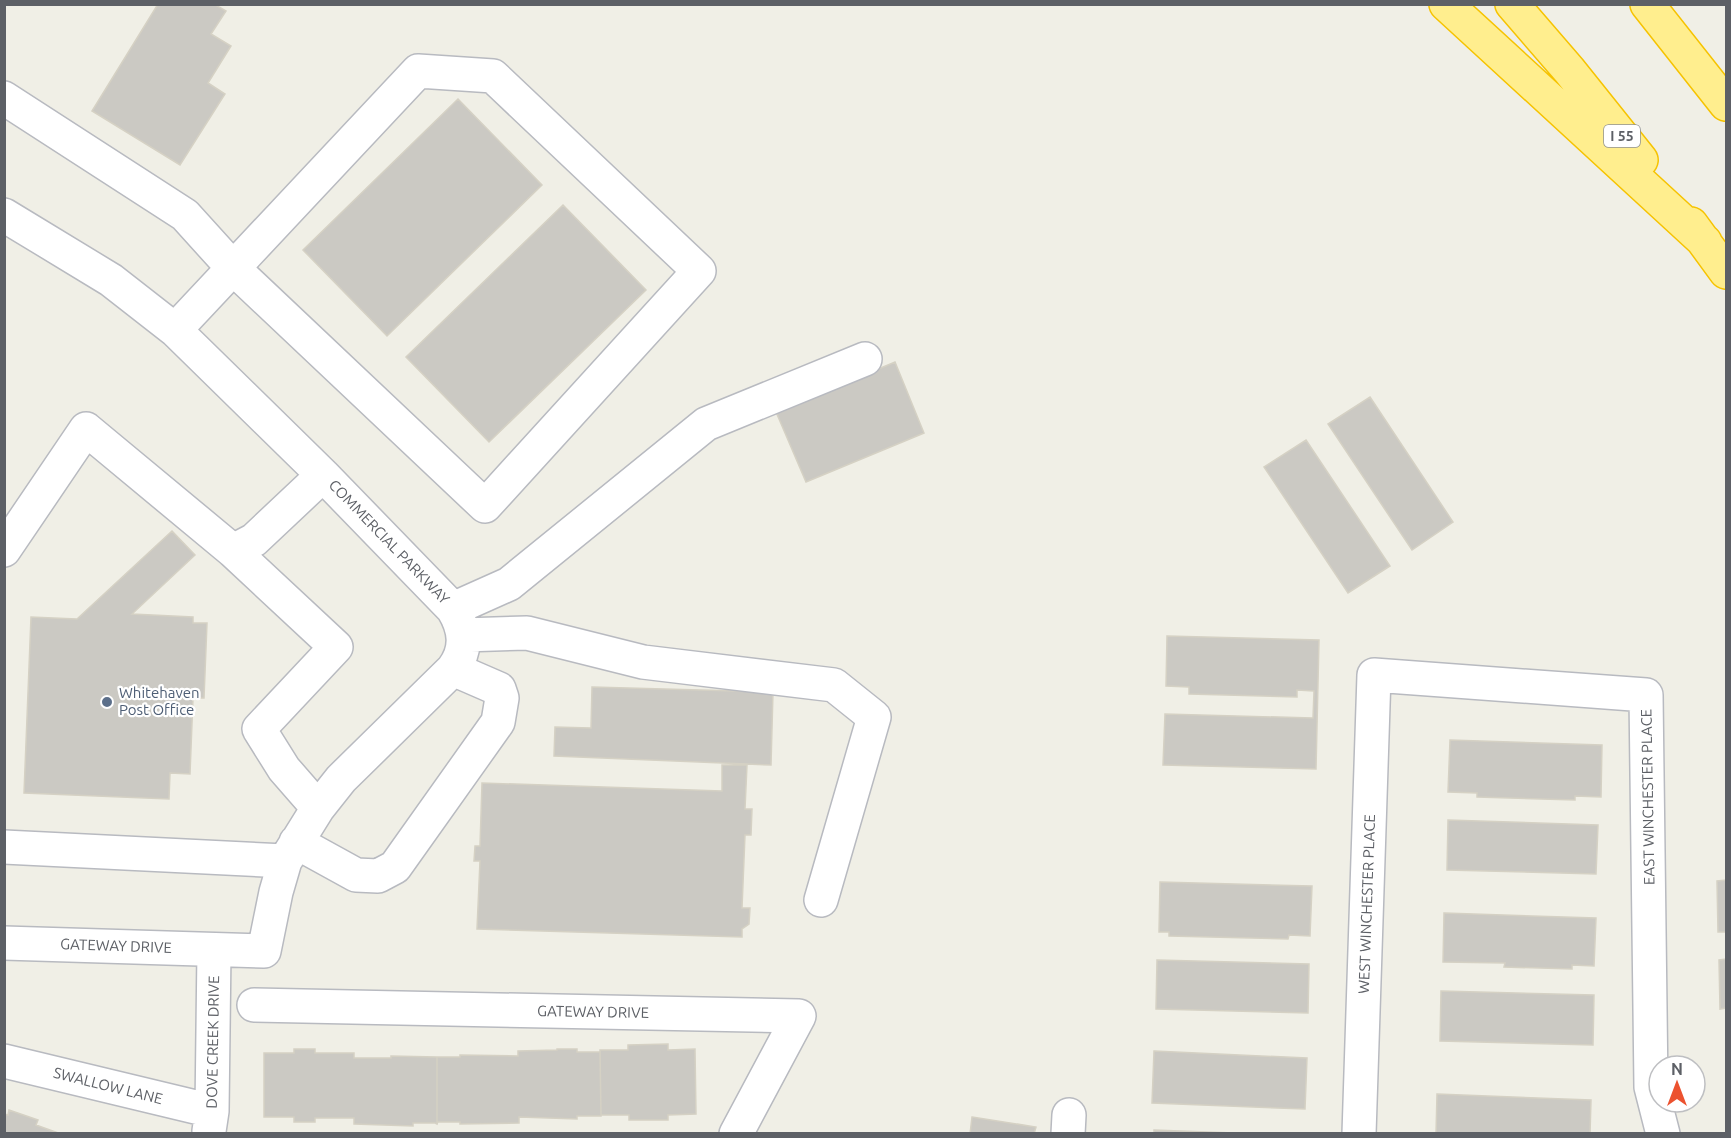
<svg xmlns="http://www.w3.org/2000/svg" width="1731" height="1138" font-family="Ubuntu,sans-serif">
<rect width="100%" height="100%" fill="#f0efe6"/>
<!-- building -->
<path fill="#cbc9c3" stroke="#d5d1c4" stroke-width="1.5" d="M158,4H214L226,11L211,34L231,46L208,83L225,94L180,165L92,111Z
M458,99L542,185L387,336L303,250Z
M563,205L646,290L489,442L406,357Z
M895,362L924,433L806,482L776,412Z
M1370,397L1453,522L1412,550L1328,424Z
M1306,440L1390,566L1348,593L1264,467Z
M172,531L195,555L132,614L193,617V623H207L204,698H193L190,774L170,773L169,799L24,793L31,617L77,619Z
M1167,636L1319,640L1316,769L1163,765L1165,714L1313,718L1314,691L1297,690V697L1189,694V687L1166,686Z
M592,687L773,692L771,765L554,756L555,727L591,728Z
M1450,740L1602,745L1601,797L1575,796V800L1477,797V793L1448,792Z
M722,765H747L745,809H752L751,835H745L742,908H750L749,924L742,929V937L477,929L480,861H474L475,846H480L482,783L722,791Z
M1448,820L1598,825L1596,874L1447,870Z
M1726,880V932H1718L1717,881Z
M1160,882L1312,886L1310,936L1289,935L1288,939L1169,936V932H1159Z
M1444,913L1596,918L1594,966L1572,965V969L1504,967L1505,963L1443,962Z
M1726,959V1008L1720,1009L1719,960Z
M1157,960L1309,964L1308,1013L1156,1009Z
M1441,991L1594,995L1593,1045L1440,1041Z
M668,1044V1050L695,1049L696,1114L668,1115V1120H629V1115H601L600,1050H628V1045Z
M294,1049H315V1053H354V1058H391V1056L437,1057V1124L435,1123H413V1126L354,1124V1118H315V1122H294V1117H264V1053H294Z
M557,1049H577V1052H600L601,1116H577V1119L519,1117V1123L460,1124V1122H438L437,1124V1057H460V1055L518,1056V1051L557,1050Z
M1154,1051L1307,1058L1305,1109L1152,1103Z
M1437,1094L1591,1100L1590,1134H1436Z
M9,1110L38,1120L36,1125L61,1134H4V1114L8,1115Z
M972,1117L1036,1127L1034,1134H970Z
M1154,1130L1261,1134H1154Z"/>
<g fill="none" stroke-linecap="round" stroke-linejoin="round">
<defs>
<path id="minor" d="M4,98L185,215L233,268L485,506L699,271L493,76L418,71C337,157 256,244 175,330
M4,215L111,280L175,330L323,475L453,609C465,629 468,649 453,669L341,779L318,808L285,861L276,892L264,951L4,943
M4,550L86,429L233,551L254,540L323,475
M233,551L336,647L259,729L284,769L318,808
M453,609L509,584L706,424L865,359
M463,635L527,633L643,662L834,685L874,717L821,900
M296,842L356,875L378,876L395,867L498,722L502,698L499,689L453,669
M4,847L285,861
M254,1005L799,1016L736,1134
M4,1061L212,1111
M209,1131L212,1111L214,950
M1068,1134L1069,1115
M1359,1134L1374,675L1646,695L1651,1087L1663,1134"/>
<path id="highway" d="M1446,4L1705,242
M1512,4L1569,70L1641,160
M1647,4L1726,104
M1691,224L1726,272"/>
</defs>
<!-- minor casing -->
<use href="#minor" stroke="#b8bac0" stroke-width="36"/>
<!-- highway casing -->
<use href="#highway" stroke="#f6c300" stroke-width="36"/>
<!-- minor -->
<use href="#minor" stroke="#fff" stroke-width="33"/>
<!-- highway -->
<use href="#highway" stroke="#ffee8e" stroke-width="33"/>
</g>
<!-- markers -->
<circle fill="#5c6f8a" stroke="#fff" stroke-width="2" cx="107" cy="702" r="6"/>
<g text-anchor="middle" stroke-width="4.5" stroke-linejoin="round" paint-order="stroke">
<!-- shield labels -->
<rect fill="#fff" stroke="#8e9094" stroke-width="1.5" x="1604" y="125" width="36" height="22" rx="4.5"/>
<g font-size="14" font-weight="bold" fill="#5d6066">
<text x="1622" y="141">I 55</text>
</g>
<!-- street labels -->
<g font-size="15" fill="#5d6066" stroke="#fff">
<text transform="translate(389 542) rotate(46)" y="5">COMMERCIAL PARKWAY</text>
<text transform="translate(1648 797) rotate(-91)" y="5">EAST WINCHESTER PLACE</text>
<text transform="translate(1367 904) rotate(-88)" y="5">WEST WINCHESTER PLACE</text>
<text transform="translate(116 946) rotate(2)" y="5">GATEWAY DRIVE</text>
<text transform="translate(593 1012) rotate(1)" y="5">GATEWAY DRIVE</text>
<text transform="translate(213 1042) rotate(-89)" y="5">DOVE CREEK DRIVE</text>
<text transform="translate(108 1086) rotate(14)" y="5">SWALLOW LANE</text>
</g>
<!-- service labels -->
<g font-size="15" fill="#4e5e75" stroke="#fff" text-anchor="start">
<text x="119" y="698">Whitehaven<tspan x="119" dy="17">Post Office</tspan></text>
</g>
</g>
<!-- border -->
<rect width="1731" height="1138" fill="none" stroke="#5d6066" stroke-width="12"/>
<!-- north arrow -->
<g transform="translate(1677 1084)"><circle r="28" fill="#ffffff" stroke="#bebfc2" stroke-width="1.5"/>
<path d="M0-4.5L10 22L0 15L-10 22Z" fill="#ec522f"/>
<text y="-9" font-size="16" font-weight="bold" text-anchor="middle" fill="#5d6066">N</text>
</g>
</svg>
